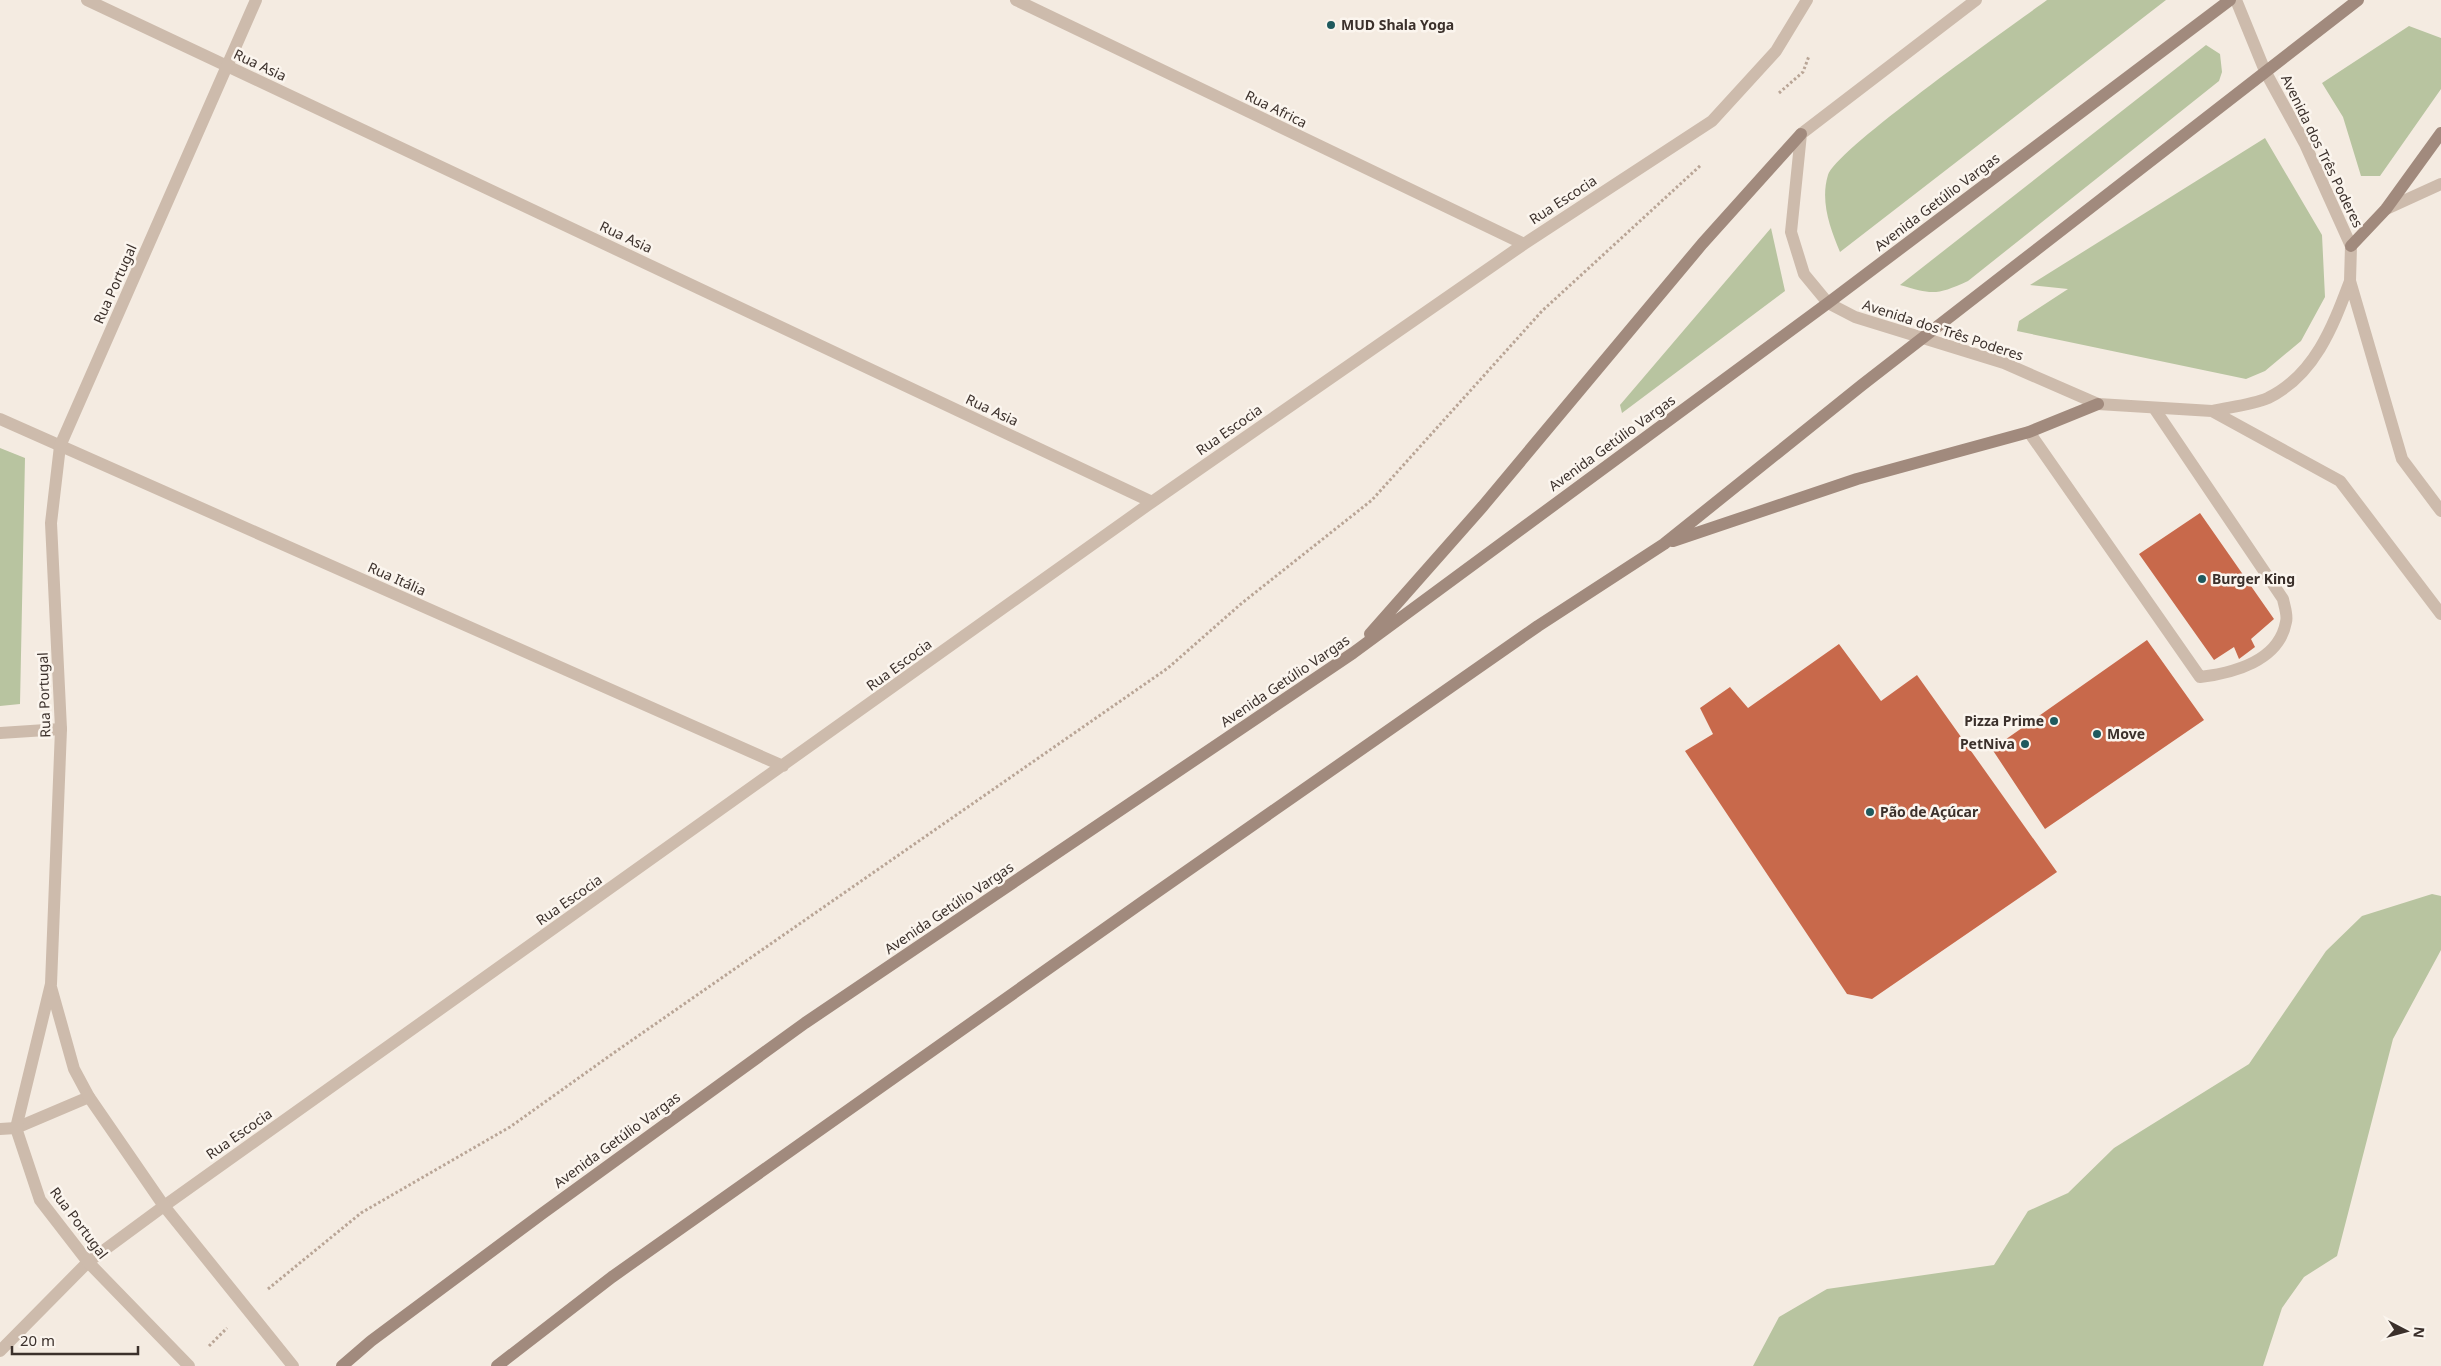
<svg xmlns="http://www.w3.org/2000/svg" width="2441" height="1366" font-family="'Noto Sans',sans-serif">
<rect width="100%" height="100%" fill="#f4ebe1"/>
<!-- green -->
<path fill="#b8c4a0" d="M2047,0H2166L1840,252C1830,228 1820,201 1828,175C1836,149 2013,25 2047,0Z
M2409,26L2441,38V89L2380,176H2361L2343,117L2322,83Z
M2206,45L2220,54L2222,72L2219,81L1968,281C1937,295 1933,295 1900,285Z
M2265,138L2322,235L2325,297L2301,341L2265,371L2246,379L2017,331L2019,321L2068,289L2030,285Z
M1771,228L1785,291L1622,413L1620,405Z
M0,448L25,458L20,704L0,706Z
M2432,894L2441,896V950L2393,1039L2337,1256L2304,1277L2282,1308L2263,1366H1753L1779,1317L1827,1289L1994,1265L2028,1211L2068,1193L2114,1148L2249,1064L2326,951L2362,916Z"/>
<!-- building -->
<path fill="#c8694b" d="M2200,513L2274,619L2251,639L2255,647L2239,659L2234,647L2214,660L2139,554Z
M2147,640L2204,720L2045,829L1992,749Z
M1839,644L1881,701L1917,675L2057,872L1872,999L1847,994L1685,751L1713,734L1700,708L1730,687L1748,708Z"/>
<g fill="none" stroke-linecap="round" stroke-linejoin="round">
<!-- path -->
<path stroke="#b9a596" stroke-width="3" stroke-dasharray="2.5 2.5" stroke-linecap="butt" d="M1779,93L1803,72L1809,56
M268,1289L361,1213L510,1127L615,1052L1168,668L1242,603L1372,500L1542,311L1701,165
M209,1346L227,1328"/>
<!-- service -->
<path stroke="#cdbbac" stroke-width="12" d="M2386,209L2441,184
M2029,432L2200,677C2233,673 2279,661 2286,622C2288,615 2284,605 2283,599L2154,408"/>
<!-- minor -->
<path stroke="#cdbbac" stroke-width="12" d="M87,0L1152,502
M1016,0L1524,244
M0,419L783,766
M0,733L61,729
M0,1129L16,1128L89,1097
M0,1351L88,1262L164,1206L1152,502L1524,244L1712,121L1776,51L1807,0"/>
<!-- tertiary -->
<path stroke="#cdbbac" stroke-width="12" d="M1976,0L1801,134L1791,232L1804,274L1828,303L1855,317L2004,363L2098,404L2212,411L2340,481L2441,614
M2236,0L2265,71L2305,144L2351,246L2350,281L2402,459L2441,511
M2212,411C2230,407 2252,405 2268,398C2315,375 2333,326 2350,281
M51,987L74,1069L89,1097L164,1206L293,1366
M189,1366L88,1262L40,1200L16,1128L51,984L61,729L51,523L60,446L256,0"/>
<!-- secondary -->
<path stroke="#a18a7d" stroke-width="12" d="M2351,246L2386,209L2441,133
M1673,541L1857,479L2029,432L2098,404
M1370,634L1483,506L1702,244L1801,134
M342,1366L371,1341L543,1213L805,1023L1353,653L1828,303L2230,0
M497,1366L612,1277L1144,901L1538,626L1664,544L1862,385L2358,0"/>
</g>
<!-- markers -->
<g fill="#1f5a5e" stroke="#fbf5ee" stroke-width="2">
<circle cx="1331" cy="25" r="5"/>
<circle cx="2202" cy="579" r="5"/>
<circle cx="2054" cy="721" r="5"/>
<circle cx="2097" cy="734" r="5"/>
<circle cx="2025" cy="744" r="5"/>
<circle cx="1870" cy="812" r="5"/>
</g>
<g text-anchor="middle" stroke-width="5" stroke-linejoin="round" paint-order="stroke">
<!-- poi labels -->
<g font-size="14" font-weight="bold" fill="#3b302b" stroke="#fbf5ee" text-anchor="start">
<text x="1341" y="30">MUD Shala Yoga</text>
<text x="2212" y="584">Burger King</text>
<text x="2044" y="726" text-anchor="end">Pizza Prime</text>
<text x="2107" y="739">Move</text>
<text x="2015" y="749" text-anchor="end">PetNiva</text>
<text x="1880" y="817">Pão de Açúcar</text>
</g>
<!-- street labels -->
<g font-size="14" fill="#3b302b" stroke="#fbf5ee">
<text transform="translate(260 65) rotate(25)" y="5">Rua Asia</text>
<text transform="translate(1276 109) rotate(26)" y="5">Rua Africa</text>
<text transform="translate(2322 151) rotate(64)" y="5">Avenida dos Três Poderes</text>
<text transform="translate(1563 200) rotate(-33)" y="5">Rua Escocia</text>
<text transform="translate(1937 202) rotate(-37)" y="5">Avenida Getúlio Vargas</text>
<text transform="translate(626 237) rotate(25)" y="5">Rua Asia</text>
<text transform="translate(115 284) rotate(-66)" y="5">Rua Portugal</text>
<text transform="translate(1943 330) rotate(18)" y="5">Avenida dos Três Poderes</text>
<text transform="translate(992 410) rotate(25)" y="5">Rua Asia</text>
<text transform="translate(1229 430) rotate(-35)" y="5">Rua Escocia</text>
<text transform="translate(1612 443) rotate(-36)" y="5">Avenida Getúlio Vargas</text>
<text transform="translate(397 579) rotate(24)" y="5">Rua Itália</text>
<text transform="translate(899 665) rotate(-36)" y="5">Rua Escocia</text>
<text transform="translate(1285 681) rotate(-34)" y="5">Avenida Getúlio Vargas</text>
<text transform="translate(44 695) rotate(-92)" y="5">Rua Portugal</text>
<text transform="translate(569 900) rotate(-35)" y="5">Rua Escocia</text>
<text transform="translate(949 908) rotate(-34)" y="5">Avenida Getúlio Vargas</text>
<text transform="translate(239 1134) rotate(-35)" y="5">Rua Escocia</text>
<text transform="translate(617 1140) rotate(-36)" y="5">Avenida Getúlio Vargas</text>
<text transform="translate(79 1223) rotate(53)" y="5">Rua Portugal</text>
</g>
</g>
<!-- north arrow -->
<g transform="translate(2406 1331) rotate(96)" stroke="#fbf5ee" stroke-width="4" paint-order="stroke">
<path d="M0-4L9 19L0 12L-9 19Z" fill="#3b302b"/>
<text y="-8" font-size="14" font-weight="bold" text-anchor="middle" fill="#3b302b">N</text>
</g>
<!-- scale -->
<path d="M12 1346v8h126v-8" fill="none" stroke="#3b302b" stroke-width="2.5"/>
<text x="20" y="1346" font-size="15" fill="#3b302b" stroke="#fbf5ee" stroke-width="4" paint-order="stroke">20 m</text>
</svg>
